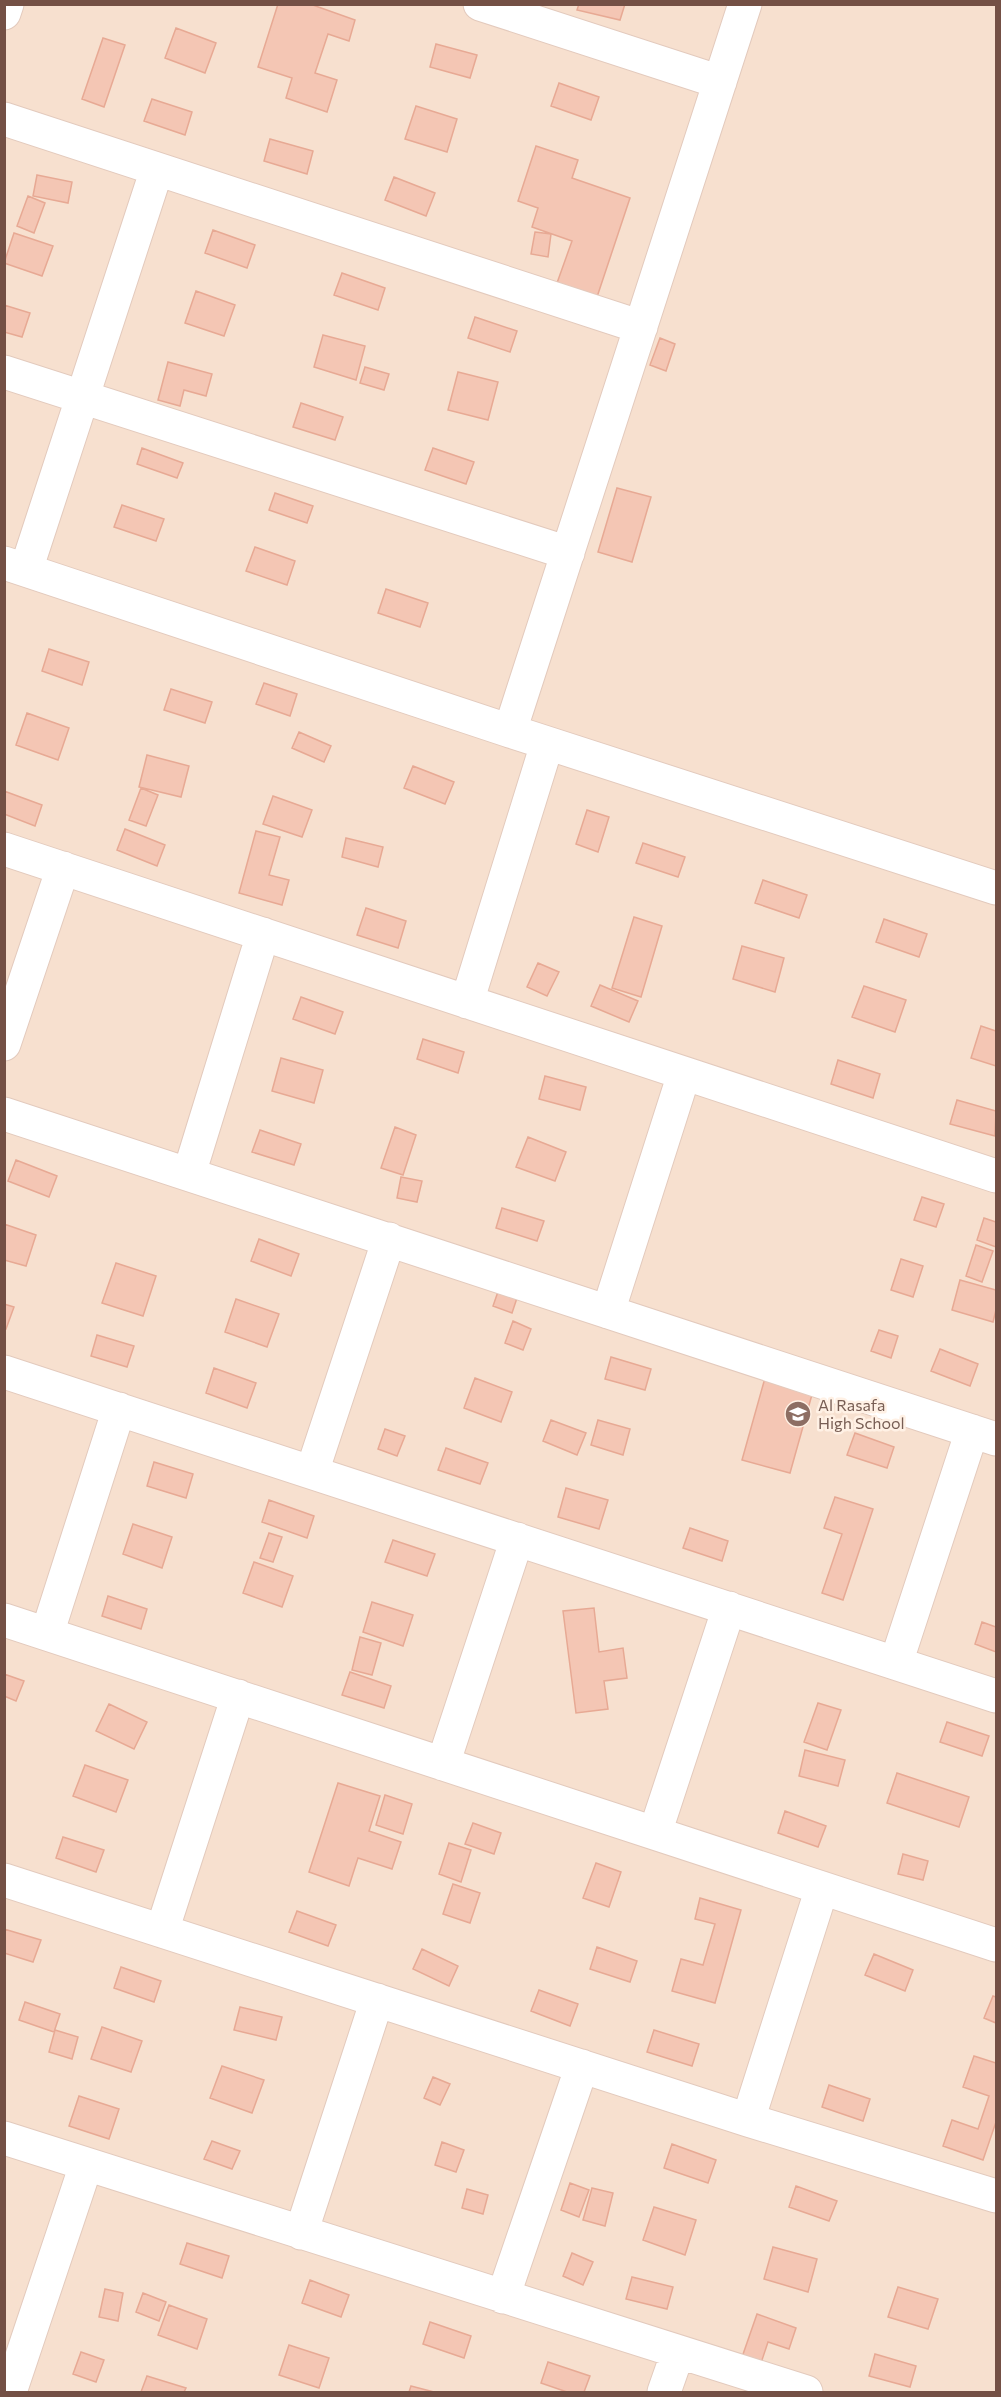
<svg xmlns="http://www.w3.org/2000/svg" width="1001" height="2397" font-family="Commissioner,sans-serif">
<rect width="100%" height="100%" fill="#fdedde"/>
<!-- residential -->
<path fill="#f7e0cf" d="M5,5H996V2392H5Z"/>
<!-- building -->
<path fill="#f4c6b4" stroke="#e7a994" stroke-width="1.5" d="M278,4H310L355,20L349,41L328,34L315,73L337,80L327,112L286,98L292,78L258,67Z
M579,4H625L620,20L577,10Z
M176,28L216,43L205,73L165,58Z
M103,38L125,45L104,107L82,99Z
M436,44L477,55L470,78L430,67Z
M559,83L599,97L591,120L551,106Z
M152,99L192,112L185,135L144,121Z
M416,106L457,119L447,152L405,139Z
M270,139L313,151L307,174L264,161Z
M536,146L578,160L572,178L630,198L597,297L557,283L572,241L532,227L538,208L518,201Z
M37,175L72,182L68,203L33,196Z
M394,177L435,193L426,216L385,200Z
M28,196L45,203L34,233L17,226Z
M213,230L255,245L247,268L205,253Z
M535,232L551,234L548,257L531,254Z
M14,233L53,246L42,276L4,263Z
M342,273L385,288L378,310L334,295Z
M196,291L235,305L224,336L185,323Z
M4,305L30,313L22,337L4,332Z
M475,317L517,331L510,352L468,338Z
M323,335L365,346L356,380L314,367Z
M660,338L675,344L666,371L650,365Z
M168,362L212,374L206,396L184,390L180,406L158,400Z
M365,367L389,374L384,390L360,383Z
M458,372L498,382L488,420L448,410Z
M301,403L343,417L335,440L293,427Z
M142,448L183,463L177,478L137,464Z
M433,448L474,462L466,484L425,470Z
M617,488L651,497L632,562L598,552Z
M275,493L313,506L307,523L269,510Z
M122,505L164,519L156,541L114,527Z
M255,547L295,561L287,585L246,571Z
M386,589L428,603L420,627L378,613Z
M49,649L89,662L82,685L42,671Z
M264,683L297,694L290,716L256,704Z
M171,689L212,702L205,723L164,710Z
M27,713L69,728L58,760L16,745Z
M299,732L331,746L324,762L292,748Z
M147,755L189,766L181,797L139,787Z
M413,766L454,782L445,804L404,788Z
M141,788L158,795L146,826L129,820Z
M4,791L42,805L35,826L4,814Z
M273,796L312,810L302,837L263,824Z
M587,810L609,817L598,852L576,844Z
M125,829L165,845L157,866L117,850Z
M256,831L280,837L269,875L289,880L282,905L239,893Z
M346,838L383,847L378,867L342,857Z
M643,843L685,857L678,877L636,863Z
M763,880L807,895L799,918L755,903Z
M366,908L406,921L398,948L357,935Z
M634,917L662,926L641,997L612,988Z
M884,919L927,934L919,957L876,942Z
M742,946L784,958L775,992L733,979Z
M538,963L559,972L547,996L527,987Z
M600,985L638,1001L629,1022L591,1006Z
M864,986L906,1000L895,1032L852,1017Z
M301,997L343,1012L335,1034L293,1019Z
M981,1026L996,1031V1066L971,1058Z
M423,1039L464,1052L458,1073L417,1059Z
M281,1058L323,1070L314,1103L272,1091Z
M838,1060L880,1074L873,1098L831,1084Z
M545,1076L586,1087L580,1110L539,1099Z
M957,1100L996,1111L995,1136L950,1124Z
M395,1127L416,1135L403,1175L381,1168Z
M260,1130L301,1144L294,1165L252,1152Z
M528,1137L566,1152L555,1181L516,1167Z
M16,1160L57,1176L49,1197L8,1181Z
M401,1177L422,1181L417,1202L397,1198Z
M922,1197L944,1204L936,1227L914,1220Z
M502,1208L544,1221L537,1241L496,1228Z
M984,1218L996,1222V1247L977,1240Z
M4,1224L36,1235L26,1266L4,1260Z
M259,1239L299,1254L291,1276L251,1261Z
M976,1245L993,1251L982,1282L966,1276Z
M901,1259L923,1266L913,1297L891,1290Z
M116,1263L156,1276L143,1316L102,1303Z
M960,1280L996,1290V1310L993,1322L952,1310Z
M501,1283L520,1289L512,1313L493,1306Z
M236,1299L279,1314L267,1347L225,1332Z
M4,1304L14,1307L6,1329L4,1328Z
M513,1321L531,1329L523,1350L505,1343Z
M879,1330L898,1336L891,1358L871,1351Z
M97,1335L134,1346L127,1367L91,1356Z
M940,1349L978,1364L970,1386L931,1371Z
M611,1357L651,1369L645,1390L605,1379Z
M214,1368L256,1383L247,1408L206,1393Z
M475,1378L512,1392L501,1422L464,1408Z
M765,1378L813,1391L790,1473L742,1460Z
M551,1420L586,1433L577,1455L543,1441Z
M598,1420L630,1429L623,1455L591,1445Z
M385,1429L405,1436L397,1456L378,1449Z
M855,1433L894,1447L887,1468L847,1455Z
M446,1448L488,1463L480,1484L438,1470Z
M154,1462L193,1474L186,1498L147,1486Z
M566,1488L608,1500L599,1529L558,1517Z
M835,1497L873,1509L843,1600L822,1593L842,1534L824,1528Z
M269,1500L314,1516L307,1538L262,1522Z
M133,1524L172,1537L162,1568L123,1554Z
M690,1528L728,1541L722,1561L683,1548Z
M269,1533L282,1537L273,1562L260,1558Z
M393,1540L435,1554L427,1576L385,1562Z
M254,1562L293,1576L282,1607L243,1593Z
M108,1596L147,1609L141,1629L102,1616Z
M372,1602L413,1615L403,1646L363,1632Z
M594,1608L599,1652L623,1648L627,1678L604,1681L608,1709L576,1713L563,1611Z
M982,1622L996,1627V1652L975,1644Z
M360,1637L381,1643L372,1675L352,1670Z
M350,1672L391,1686L384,1708L342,1695Z
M4,1674L24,1681L16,1701L4,1696Z
M818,1703L841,1710L827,1750L804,1742Z
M109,1704L147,1722L134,1749L96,1731Z
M947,1722L989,1736L982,1756L940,1742Z
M805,1750L845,1760L838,1786L799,1776Z
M85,1765L128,1780L116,1812L73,1796Z
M897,1773L969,1797L959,1827L887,1803Z
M338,1783L380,1796L369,1831L401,1842L392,1869L358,1858L349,1886L309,1872Z
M385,1795L412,1804L403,1834L376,1825Z
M785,1811L826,1826L818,1847L778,1833Z
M473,1823L501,1833L494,1854L465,1844Z
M63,1837L104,1850L96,1872L56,1858Z
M449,1843L471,1850L461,1882L439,1874Z
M903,1854L928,1861L923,1880L898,1874Z
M596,1863L621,1872L609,1907L583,1898Z
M453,1884L480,1893L470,1923L443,1914Z
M700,1898L741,1910L715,2003L672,1991L681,1959L703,1965L715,1924L695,1919Z
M297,1911L336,1925L328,1946L289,1932Z
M4,1929L41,1940L33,1962L4,1953Z
M597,1947L637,1961L630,1982L590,1969Z
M422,1949L458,1966L449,1986L413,1969Z
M874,1954L913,1970L905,1991L865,1975Z
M121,1967L161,1981L154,2002L114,1988Z
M539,1990L578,2004L570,2026L531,2011Z
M993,1996L996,1997V2023L984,2018Z
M25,2002L60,2014L54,2032L19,2020Z
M240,2007L282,2017L276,2040L234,2030Z
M102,2027L142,2041L131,2072L91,2059Z
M55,2030L78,2037L72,2059L49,2052Z
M654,2030L699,2044L692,2066L647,2052Z
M974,2056L996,2063V2122L983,2160L943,2146L952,2120L978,2129L989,2096L963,2087Z
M222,2066L264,2080L252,2113L210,2098Z
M433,2077L450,2084L440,2105L424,2098Z
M829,2085L870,2099L863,2121L822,2107Z
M79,2096L119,2109L109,2139L69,2126Z
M212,2141L240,2151L232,2169L204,2159Z
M442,2142L464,2150L456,2172L435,2165Z
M672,2144L716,2160L708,2183L664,2168Z
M570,2183L589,2190L579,2217L561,2210Z
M796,2186L837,2201L829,2221L789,2207Z
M592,2188L613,2193L605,2226L583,2220Z
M467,2189L488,2195L483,2214L462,2208Z
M654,2207L696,2220L685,2255L643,2240Z
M187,2243L229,2256L222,2278L180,2264Z
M773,2247L817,2259L808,2292L764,2279Z
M572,2253L593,2262L583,2285L563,2276Z
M632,2277L673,2287L667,2309L626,2299Z
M310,2280L349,2295L341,2317L302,2303Z
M898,2287L938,2299L928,2329L888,2317Z
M105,2289L123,2293L118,2321L99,2317Z
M143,2293L166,2302L159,2321L136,2312Z
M169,2305L207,2319L197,2349L158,2335Z
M757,2314L796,2328L789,2349L768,2342L760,2366L741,2360Z
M430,2322L471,2336L464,2358L423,2344Z
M289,2345L329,2358L319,2388L279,2375Z
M81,2352L104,2360L96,2382L73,2374Z
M875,2354L916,2366L910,2387L869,2376Z
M548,2362L590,2376L584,2392H567L541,2383Z
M147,2376L186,2388L184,2392H141Z
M411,2386L434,2392H409Z"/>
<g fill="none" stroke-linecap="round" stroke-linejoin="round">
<defs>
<path id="minor" d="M480,4L720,82
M4,13L7,4
M4,119L641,327
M4,372L568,553
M4,563L510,731L996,888
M26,570L157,169
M510,731L745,4
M4,849L996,1176
M467,1002L547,744
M4,1044L63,868
M4,1114L996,1439
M189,1174L263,934
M608,1312L684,1074
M4,1372L996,1696
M312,1472L389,1239
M4,1620L996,1945
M47,1634L119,1409
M896,1663L972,1431
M443,1764L517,1539
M655,1833L729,1608
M4,1880L748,2120L996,2196
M162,1931L238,1696
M748,2120L822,1888
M4,2138L806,2392
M301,2233L377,2000
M503,2297L582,2066
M10,2392L86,2165
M664,2392L678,2352"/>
</defs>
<!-- minor casing -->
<use href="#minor" stroke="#e3cabd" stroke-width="35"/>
<!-- minor -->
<use href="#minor" stroke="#fff" stroke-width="33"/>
</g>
<!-- icons -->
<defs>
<symbol id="school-disc" viewBox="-11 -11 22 22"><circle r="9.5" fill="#8d6e63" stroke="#fff1e5"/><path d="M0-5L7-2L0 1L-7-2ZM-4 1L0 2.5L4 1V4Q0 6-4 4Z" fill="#fff"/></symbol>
</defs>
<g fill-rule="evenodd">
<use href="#school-disc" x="783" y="1399" width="30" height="30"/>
</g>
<g text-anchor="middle" stroke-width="5" stroke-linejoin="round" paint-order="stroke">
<!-- education labels -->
<g font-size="16" fill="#785e54" stroke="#fff1e5" text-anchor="start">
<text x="818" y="1411">Al Rasafa<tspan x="818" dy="18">High School</tspan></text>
</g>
</g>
<!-- border -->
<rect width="1001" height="2397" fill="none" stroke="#745045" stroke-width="12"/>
</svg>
